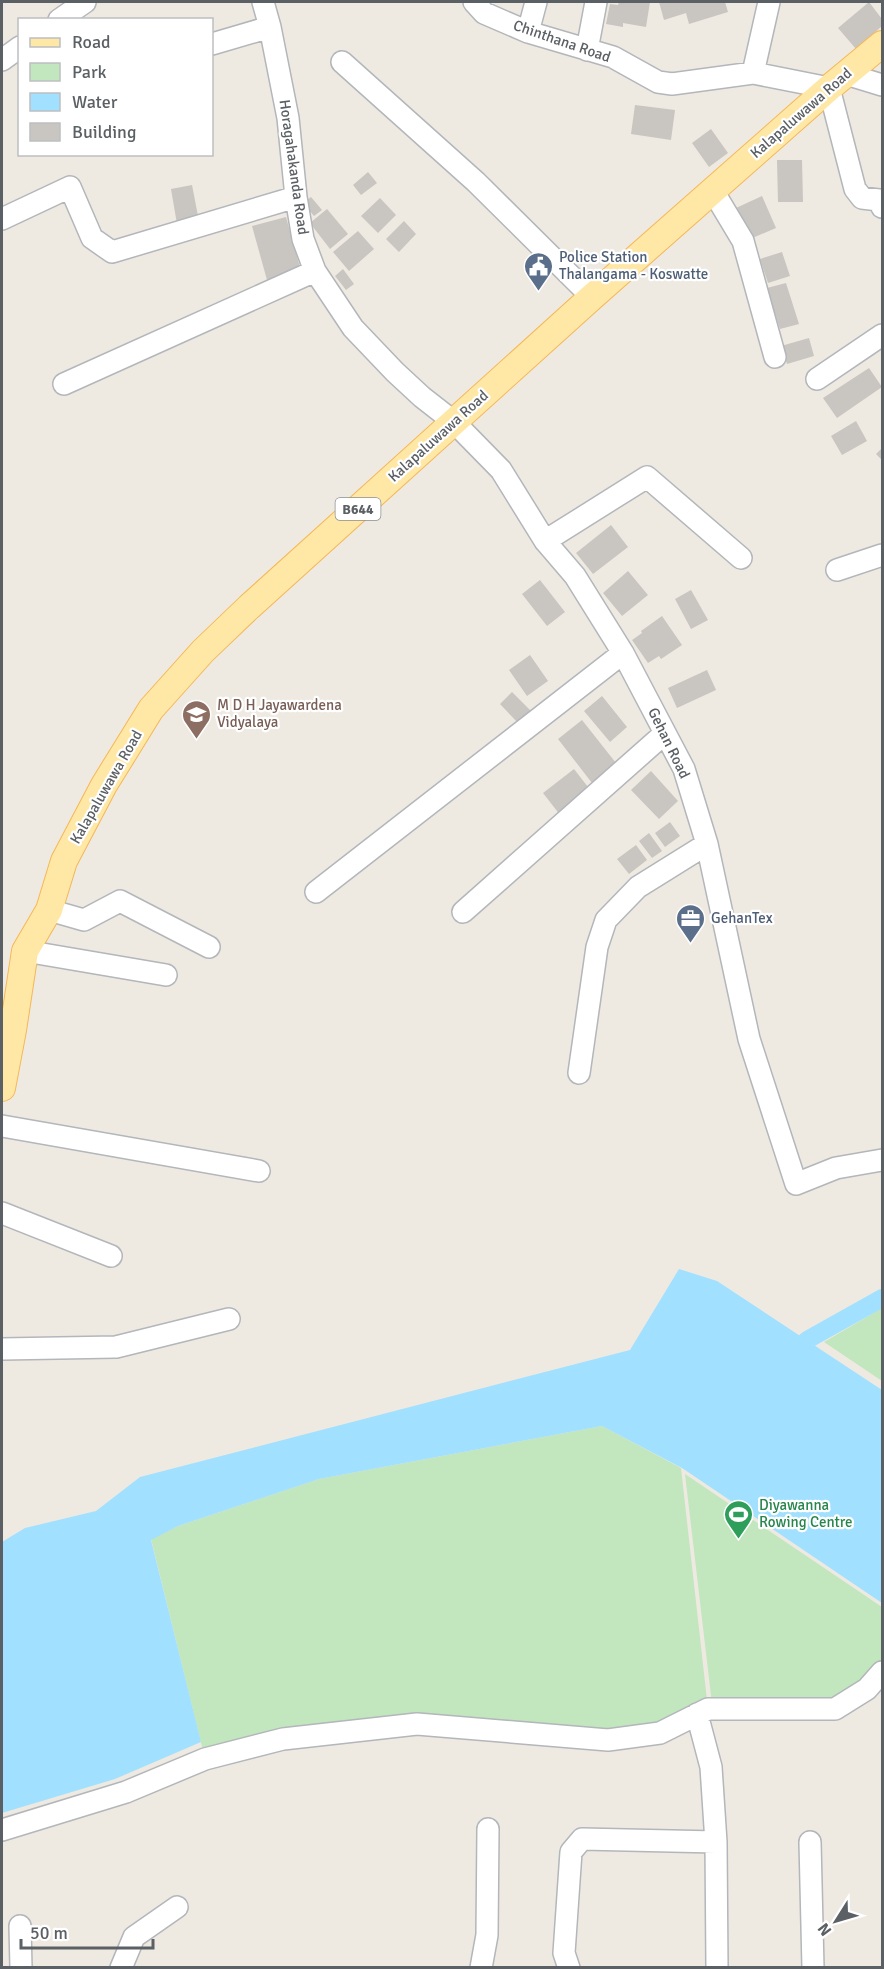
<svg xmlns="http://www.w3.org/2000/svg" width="884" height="1969" font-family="Signika,sans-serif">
<rect width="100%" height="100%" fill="#eeeae2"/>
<!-- green -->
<path fill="#c2e6be" d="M882,1308V1381L824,1342Z
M602,1426L681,1468L708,1709L660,1733L417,1724L205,1759L151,1539L178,1526L319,1479Z
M685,1474L882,1607V1666L831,1706L712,1704Z"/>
<!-- water -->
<path fill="#a1e0ff" d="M679,1269L717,1281L882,1390V1603L682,1468L602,1426L319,1479L178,1526L151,1540L201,1742L115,1779L2,1813V1542L25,1528L96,1511L140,1477L630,1350Z"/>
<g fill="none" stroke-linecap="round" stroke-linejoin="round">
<!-- canal -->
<path stroke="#a1e0ff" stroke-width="18" d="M807,1340L882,1298"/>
</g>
<!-- building -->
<path fill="#c9c5c0" d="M619,2H650L646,27L623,23V27L606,24L610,4L618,5Z
M659,2H725L728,12L689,24L686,13L664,20Z
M869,2L882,19V26L856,49L838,28Z
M635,105L675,110L671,140L631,134Z
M711,129L728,153L709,167L692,143Z
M777,160H802L803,202H778Z
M368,172L377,183L361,195L353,185Z
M192,185L199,221L177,224L171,189Z
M762,196L776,228L750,239L736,208Z
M311,197L322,210L314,216L303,203Z
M380,198L396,215L378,233L361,216Z
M327,209L348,234L330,249L310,223Z
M286,217L301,271L267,280L252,226Z
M404,221L416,234L399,252L386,239Z
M358,231L374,249L349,271L333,252Z
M782,252L790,276L768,283L760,259Z
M343,269L354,284L346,290L335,276Z
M786,283L799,324L780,329L767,288Z
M809,338L814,356L787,364L781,346Z
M869,368L882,387L837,418L823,398Z
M856,421L867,441L842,455L831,436Z
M882,448V460L876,454Z
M611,525L628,547L593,574L576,553Z
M628,571L648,595L622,616L603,593Z
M540,580L565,612L547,626L522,594Z
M691,590L708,620L691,629L675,599Z
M662,616L682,645L661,659L659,656L648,663L632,640L642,633L641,631Z
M530,655L548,681L527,696L509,670Z
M707,670L716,690L677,708L668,688Z
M512,692L532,712L519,724L500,704Z
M602,696L627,727L610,742L584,711Z
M582,720L616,763L592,783L558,739Z
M574,769L595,796L564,820L543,793Z
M651,771L678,801L659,819L631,790Z
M670,822L680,836L665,847L655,833Z
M649,833L662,851L652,858L639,841Z
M636,845L647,860L629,874L617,859Z"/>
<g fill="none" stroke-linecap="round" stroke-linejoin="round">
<defs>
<path id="minor" d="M263,2L270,27L288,118L296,197L303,239L315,271L353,328L395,372L422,397L454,422L501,470L545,541L575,576L623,653L684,769L707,844L749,1039L796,1184L836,1168L882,1160
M474,2L484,13L528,32L613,57L658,82L672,84L753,73L829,88L855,189L862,198L879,200L882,207
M59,20L85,2
M528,32L536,2
M212,44L270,27
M587,50L596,2
M2,60L20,47
M342,62L476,182L592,297
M753,73L769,2
M846,74L882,85
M713,191L743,241L775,357
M2,219L70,187L92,238L112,252L296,197
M817,379L882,335
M64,384L315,271
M545,541L647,477L741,558
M837,570L882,555
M316,892L623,653
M49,910L84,920L120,901L209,947
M463,912L664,734
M25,951L166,975
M579,1073L597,947L606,920L638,887L707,844
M2,1126L259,1171
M2,1213L111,1256
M2,1349L116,1347L229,1319
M697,1714L711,1767L716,1842L717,1968
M2,1830L126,1792L205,1759L283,1739L417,1724L608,1740L660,1733L708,1709H835L867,1689L882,1672
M810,1842L813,1968
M20,1926L21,1968
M121,1968L134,1937L177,1907
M481,1968L487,1935L488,1829
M569,1968L564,1953L571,1852L582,1839L716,1842"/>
<path id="major" d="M2,1088L13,1030L25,951L49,910L64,861L104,785L151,709L203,651L249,607L592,297L829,88L882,44"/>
</defs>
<!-- minor casing -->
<use href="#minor" stroke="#b3b6ba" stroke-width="24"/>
<!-- major casing -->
<use href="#major" stroke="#f5b755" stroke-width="28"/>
<!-- minor -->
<use href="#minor" stroke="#fff" stroke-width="21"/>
<!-- major -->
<use href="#major" stroke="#ffe7a6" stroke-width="26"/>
</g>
<!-- icons -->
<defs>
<symbol id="civic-pin" viewBox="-11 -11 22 30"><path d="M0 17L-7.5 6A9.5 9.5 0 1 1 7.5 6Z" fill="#5c6f8a" stroke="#fff"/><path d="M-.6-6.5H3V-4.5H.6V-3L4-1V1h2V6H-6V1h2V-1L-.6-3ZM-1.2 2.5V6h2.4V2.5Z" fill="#fff"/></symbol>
<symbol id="school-pin" viewBox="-11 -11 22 30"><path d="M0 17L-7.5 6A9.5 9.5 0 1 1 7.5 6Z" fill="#8d6e63" stroke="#fff"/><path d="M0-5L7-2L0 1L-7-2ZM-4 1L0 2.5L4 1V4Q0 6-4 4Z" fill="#fff"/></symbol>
<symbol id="office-pin" viewBox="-11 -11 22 30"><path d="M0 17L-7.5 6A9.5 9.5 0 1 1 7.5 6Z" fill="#5c6f8a" stroke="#fff"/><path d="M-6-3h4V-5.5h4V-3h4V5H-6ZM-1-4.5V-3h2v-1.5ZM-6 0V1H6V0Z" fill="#fff"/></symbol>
<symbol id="stadium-pin" viewBox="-11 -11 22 30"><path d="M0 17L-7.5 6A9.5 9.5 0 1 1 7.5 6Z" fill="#2e9e5b" stroke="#fff"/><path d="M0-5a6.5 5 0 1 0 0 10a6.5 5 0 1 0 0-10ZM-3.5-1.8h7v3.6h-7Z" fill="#fff"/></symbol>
</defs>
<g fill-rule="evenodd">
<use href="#civic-pin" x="522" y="250" width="33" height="45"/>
<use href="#school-pin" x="180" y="698" width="33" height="45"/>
<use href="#office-pin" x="674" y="902" width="33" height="45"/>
<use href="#stadium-pin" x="722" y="1498" width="33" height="45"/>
</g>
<g text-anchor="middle" stroke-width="4.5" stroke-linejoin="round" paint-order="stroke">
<!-- shield labels -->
<rect fill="#fff" stroke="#8c9092" stroke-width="1.5" x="335.5" y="498" width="45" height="22" rx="4.5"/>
<g font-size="14" font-weight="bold" fill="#5b6064">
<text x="358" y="514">B644</text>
</g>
<!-- street labels -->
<g font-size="15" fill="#5b6064" stroke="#fff">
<text transform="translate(562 41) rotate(19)" y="5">Chinthana Road</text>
<text transform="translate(801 113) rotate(-41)" y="5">Kalapaluwawa Road</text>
<text transform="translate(294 167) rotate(82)" y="5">Horagahakanda Road</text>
<text transform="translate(438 436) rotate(-42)" y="5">Kalapaluwawa Road</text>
<text transform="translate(669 743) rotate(64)" y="5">Gehan Road</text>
<text transform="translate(106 787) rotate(-60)" y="5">Kalapaluwawa Road</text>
</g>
<!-- service labels -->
<g font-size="15" fill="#4e5e75" stroke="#fff" text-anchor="start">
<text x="559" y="262">Police Station<tspan x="559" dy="17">Thalangama - Koswatte</tspan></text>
<text x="711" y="923">GehanTex</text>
</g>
<!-- education labels -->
<g font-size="15" fill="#785e54" stroke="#fff" text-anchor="start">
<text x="217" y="710">M D H Jayawardena<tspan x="217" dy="17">Vidyalaya</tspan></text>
</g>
<!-- leisure labels -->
<g font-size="15" fill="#27864d" stroke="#fff" text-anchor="start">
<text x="759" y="1510">Diyawanna<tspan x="759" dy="17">Rowing Centre</tspan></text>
</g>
</g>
<!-- border -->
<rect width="884" height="1969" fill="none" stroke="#5b6064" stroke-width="6"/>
<!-- legend -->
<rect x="18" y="18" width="195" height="138" fill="#ffffff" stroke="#bdbfc1" stroke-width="1.5"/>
<rect x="30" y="38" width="30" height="9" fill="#ffe7a6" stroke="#bdbfc1" stroke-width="1.5"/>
<text x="72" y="48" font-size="18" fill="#5b6064">Road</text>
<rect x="30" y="63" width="30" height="18" fill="#c2e6be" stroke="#bdbfc1" stroke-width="1.5"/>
<text x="72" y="78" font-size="18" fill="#5b6064">Park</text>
<rect x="30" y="93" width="30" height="18" fill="#a1e0ff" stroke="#bdbfc1" stroke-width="1.5"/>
<text x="72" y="108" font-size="18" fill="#5b6064">Water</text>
<rect x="30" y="123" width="30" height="18" fill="#c9c5c0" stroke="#bdbfc1" stroke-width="1.5"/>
<text x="72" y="138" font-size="18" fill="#5b6064">Building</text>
<!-- north arrow -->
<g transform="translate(836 1921) rotate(233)" stroke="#ffffff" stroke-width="4.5" paint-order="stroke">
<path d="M0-4.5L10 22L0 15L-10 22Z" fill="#5b6064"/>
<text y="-9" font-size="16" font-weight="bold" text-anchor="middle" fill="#5b6064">N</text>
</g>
<!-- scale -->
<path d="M21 1939v9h132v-9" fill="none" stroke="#5b6064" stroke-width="3"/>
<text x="30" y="1939" font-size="18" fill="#5b6064" stroke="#ffffff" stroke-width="4.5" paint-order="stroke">50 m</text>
</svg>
